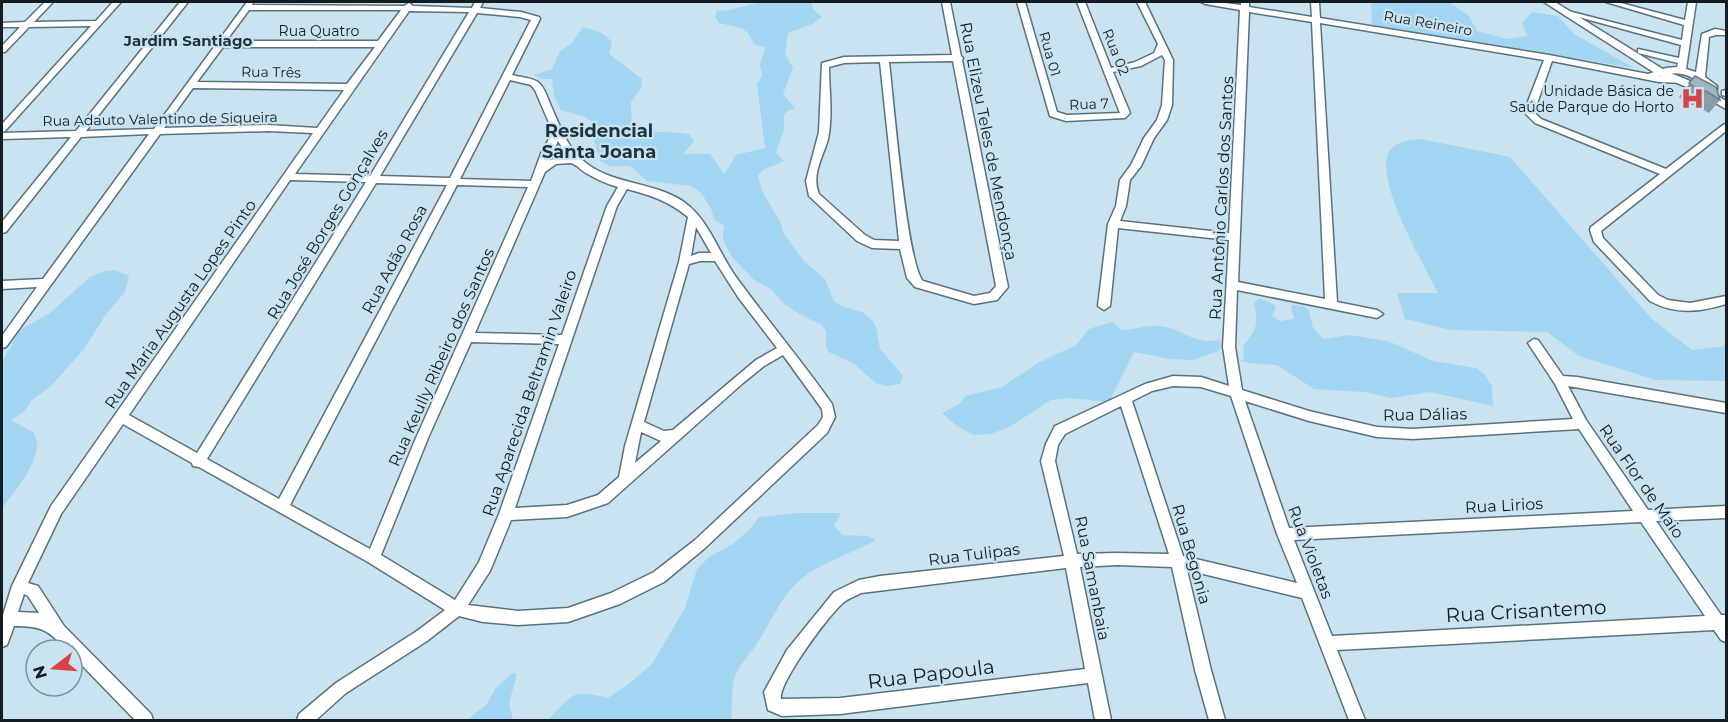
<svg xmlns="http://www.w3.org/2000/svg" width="1728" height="722" font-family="Montserrat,sans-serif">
<rect width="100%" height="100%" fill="#c9e3f1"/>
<!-- green -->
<path fill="#a3d6f2" d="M760,2H811L814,10L822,17L812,24L788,33L785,54L793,68L783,94L795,108L787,111L784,116V130L776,153L784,161L763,170L758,176L763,193L780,221L784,234L804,261L825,279L834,301L841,306L862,312L872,320L876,327L880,349L903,376L900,384L887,386L876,383L854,364L829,352L826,348V331L822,325L801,315L784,304L771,289L755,281L732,257L723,240L724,226L714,219L711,208L701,193L691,186L647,181L630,166H609L600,161L592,133V122L585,117L561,110L554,96L552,79H542L534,75L552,69L560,51L571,44L582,28C593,27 605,34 612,42L609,54L642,79L641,88L631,102L632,130C651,133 670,131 689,134L694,141L683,154H710L723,173H725L736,155L765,148L757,84L762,76L760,64L766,47L755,45L748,33L741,28L719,23L715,17L717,11L730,10Z
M1371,2H1449L1469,16L1477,31L1507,39L1528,36L1522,23L1532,12L1558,16L1574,34L1634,68L1372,25Z
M1421,139L1510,157L1652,319L1692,350L1726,346V381L1656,380L1579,356L1547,332L1450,330L1405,319L1397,293H1438C1425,267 1371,175 1390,150C1397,141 1410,140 1421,139Z
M115,270L129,276L125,292L106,314L84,349L51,386L32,400L25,411L11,420L33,432C48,454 15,491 2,508V362L20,330L50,313L90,277L105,271Z
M1260,299L1273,304L1276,308L1272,316L1280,321L1294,319L1291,308L1293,305L1304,306L1309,311L1313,328L1323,339L1349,335L1388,341L1433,361L1476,368L1485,375L1492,386L1493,406L1430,392L1391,398L1365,392L1314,389L1277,365L1249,363L1239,360L1244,359L1243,346C1258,328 1258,325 1254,302Z
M1112,322L1122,330C1135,330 1147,325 1160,326C1182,328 1193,345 1219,340L1222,346L1219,351L1192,360L1170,359L1134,352L1109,402L1070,398L1051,400L1011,426L991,434L974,435L958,427L942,413L961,403L965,396L1002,387L1038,363L1076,345L1089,329Z
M799,513H841L834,526L843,535L867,536L876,540C856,552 833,558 814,570C783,588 774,618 756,645C747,658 736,668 733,684C732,695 732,709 731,720H548C574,694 570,689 608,698L630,683L652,664L685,608L697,569L709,557L733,544L752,527L759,517Z
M512,673L517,674L509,703L513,720H467L487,704L495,689Z"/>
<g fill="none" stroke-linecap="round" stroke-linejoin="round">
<defs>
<path id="minor" d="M45,2H53L34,22L96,21L113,2H121L5,131L2,132V124L91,26L29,27L5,52H2V46L20,27H2V23L25,22Z
M180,2H188L86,131L154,129L247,2H253L252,5L404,6L409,3L413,6L472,8L475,2H483L480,8L521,12L539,17L540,19L512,75C520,77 532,78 538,82C545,88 548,99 551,106C559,124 566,144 580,158C609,186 652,180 684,202C709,220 718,252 736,277C767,320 802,361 832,404L835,417L827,433L705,548L664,582L620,604L568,622L518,625L483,622L459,616L427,641L346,693L316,720H297L299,714L336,683L417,631L445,610L368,562L199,467L193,466L192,463L123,424L61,514L28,583L38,586L64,626L151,714L153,720H135L72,655V650H67C48,630 42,626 14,626L7,645L2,647V618L12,586L51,506L313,133L268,131L160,134L6,347L2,348V336L37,287L2,289V281L43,279L149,134L81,137L6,232L2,233V222L71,137L2,139V133L76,131ZM249,10H401L378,41H226ZM409,11L469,12L370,176L295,174ZM477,13L520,17L531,20L450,178L380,176ZM223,47H375L347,84L197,82ZM510,80L531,85L535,90L553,132L542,151L531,181L460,179ZM193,88L344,90L317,128L268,125L164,128ZM558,141L568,157L549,160ZM570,163C577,164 580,170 586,173C596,179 607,184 618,187L607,206L562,335L475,333L545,172L556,164ZM290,180L366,182L197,453L129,415ZM376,183L447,185L279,499L207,459ZM457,185L528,187L416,438L370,549L290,505ZM627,189C650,195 669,201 688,217L679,262L625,446L619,477L598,495L567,505L515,508L617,206ZM696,227L711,253H699L691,256ZM700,261H715L738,297L777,348L756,360L673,430L664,431L644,422L689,264ZM471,342L559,344L499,514L479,562L455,600L381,555L428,438ZM783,355L822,409L823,417L818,425L695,540L654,572L611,593L568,608L518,611L468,605L490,571L511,520L567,517L608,503L743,383L764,366ZM641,432L661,441L635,463ZM24,594L28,596L39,613L18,612Z
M942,2H950L961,56L963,58L962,60L1008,287L997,300L974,304L915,287L907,278L900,249L872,248L857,241L809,196L806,181L819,132L822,63L844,57L952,55ZM953,61L996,286L990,293L974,296L923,281C907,265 893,96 889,62ZM880,62L899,241L874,240L865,235L819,194C811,175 823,157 828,139C833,115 829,90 829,67L844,63Z
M1017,2H1025L1057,112L1067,115L1120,113L1077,2H1085L1111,68L1135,62L1154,53L1158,44L1137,2H1145L1173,60L1172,105L1167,120L1154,138L1141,166L1130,180L1126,206L1120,221L1229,233L1240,10L1205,4L1201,2H1217L1241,5V2H1249V7L1312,17L1311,2H1319L1320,18L1549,55L1648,74L1666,68L1677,67L1678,63L1638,53V49L1679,58L1681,45L1564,13L1568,11L1682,40L1684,25L1606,2H1617L1685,20L1688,2H1696L1686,69L1696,72L1702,34L1715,29L1726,31V35H1716L1709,37L1705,77L1717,86V90C1699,91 1695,65 1658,76L1683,78L1688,81L1686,83L1659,82L1552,61L1534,112L1541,119L1666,169L1723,125L1726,124V131L1601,231L1603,238L1658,295L1668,300L1690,303L1726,296V304C1699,312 1676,315 1650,301L1594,242L1590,230L1591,227L1660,174L1535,123L1524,112L1544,60L1320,23L1337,302L1377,310L1383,314L1377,318L1237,290L1235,347L1242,390L1309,411L1377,427L1413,429L1573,419L1555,384L1528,343L1534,339L1538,340L1563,376L1577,377L1726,403V413L1568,386L1586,420L1648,510L1726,506V518L1656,521L1721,615H1726V642L1721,640L1714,630L1337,650L1365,720H1349L1302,598L1187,570L1211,670L1225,720H1209L1195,670L1172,567L1117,565L1080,567L1111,720H1095L1088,683L840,714L782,716L768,710L764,692L787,650L834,592L859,580L880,576L1064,556L1041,461L1046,444L1055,426L1145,384L1173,376L1201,377L1229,386L1223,347L1229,240L1118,228L1110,306L1104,310L1098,306L1108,224L1116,206L1120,180L1131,165L1144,138L1157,120L1162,105L1165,60L1162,55L1141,66L1113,72L1130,113L1125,118L1066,121L1050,116ZM1249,12L1312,22L1325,299L1238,282ZM1173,386L1201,387L1231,396L1277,534L1297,583L1183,556L1132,401L1152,391ZM1245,401L1309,421L1377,437L1413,439L1579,429L1633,511L1289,528ZM1121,406L1169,554L1117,553L1077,554L1055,461L1058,445L1065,434ZM1641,522L1705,616L1332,636L1294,540ZM1066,568L1085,669L840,698L781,699C778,683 830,613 844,602C849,598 856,596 861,593Z
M1726,90V96L1722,95V91Z"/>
<path id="tertiary" d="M1544,2H1555L1666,71L1697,84L1726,101V109L1689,88L1658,75Z"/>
</defs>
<!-- minor casing -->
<use href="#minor" stroke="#5a717e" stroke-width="3"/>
<!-- tertiary casing -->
<use href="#tertiary" stroke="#5a717e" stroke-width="3"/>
<!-- minor -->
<use href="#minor" fill="#fff" fill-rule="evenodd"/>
<!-- tertiary -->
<use href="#tertiary" fill="#fff" fill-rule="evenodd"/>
</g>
<!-- wall -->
<path fill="#879da9" d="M1695,76L1720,100L1709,113L1695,105H1691L1679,97Z"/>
<!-- building -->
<path fill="#9db6c4" stroke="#6e7f89" stroke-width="1.5" d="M1695,76L1716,87L1720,100L1706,91L1701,92L1689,83Z"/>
<!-- icons -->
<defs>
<symbol id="hospital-bare" viewBox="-9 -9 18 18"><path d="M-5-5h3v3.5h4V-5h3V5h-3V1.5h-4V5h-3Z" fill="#d54548" stroke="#c9e3f1" stroke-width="2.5" paint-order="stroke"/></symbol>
</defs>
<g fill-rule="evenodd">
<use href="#hospital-bare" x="1676" y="82" width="33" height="33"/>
</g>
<g text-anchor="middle" stroke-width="4.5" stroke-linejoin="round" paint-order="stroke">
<!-- far-street labels -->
<g font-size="14" fill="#131c21" stroke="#c9e3f1">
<text transform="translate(1428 23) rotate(10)" y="5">Rua Reineiro</text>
<text x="319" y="36">Rua Quatro</text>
<text transform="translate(1116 52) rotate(68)" y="5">Rua 02</text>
<text transform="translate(1050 54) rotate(74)" y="5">Rua 01</text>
<text transform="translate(271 72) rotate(1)" y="5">Rua Três</text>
<text transform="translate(1089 104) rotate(-2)" y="5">Rua 7</text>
<text transform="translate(160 119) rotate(-1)" y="5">Rua Adauto Valentino de Siqueira</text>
</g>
<!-- far-poi labels -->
<g font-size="14" fill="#131c21" stroke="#c9e3f1" text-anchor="end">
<text x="1674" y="96">Unidade Básica de<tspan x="1674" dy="16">Saúde Parque do Horto</tspan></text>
</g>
<!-- far-neighbourhood labels -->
<g font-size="15" font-weight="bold" fill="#1e333e" stroke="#c9e3f1">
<text x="188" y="46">Jardim Santiago</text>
</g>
<!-- street labels -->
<g font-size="16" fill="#131c21" stroke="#c9e3f1">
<text transform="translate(989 141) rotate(79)" y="6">Rua Elizeu Teles de Mendonça</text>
<text transform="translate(1221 198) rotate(-87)" y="6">Rua Antônio Carlos dos Santos</text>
<text transform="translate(327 224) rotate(-59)" y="6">Rua José Borges Gonçalves</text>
<text transform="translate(394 259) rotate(-62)" y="6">Rua Adão Rosa</text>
<text transform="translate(180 304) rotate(-55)" y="6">Rua Maria Augusta Lopes Pinto</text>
<text transform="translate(441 357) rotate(-66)" y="6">Rua Keully Ribeiro dos Santos</text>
<text transform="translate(529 393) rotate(-71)" y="6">Rua Aparecida Beltramin Valeiro</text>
<text transform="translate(1425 414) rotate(-1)" y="6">Rua Dálias</text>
<text transform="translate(1642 481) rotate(55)" y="6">Rua Flor de Maio</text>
<text transform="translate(1504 505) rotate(-3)" y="6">Rua Lirios</text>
<text transform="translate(1311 552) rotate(69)" y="6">Rua Violetas</text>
<text transform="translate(974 554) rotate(-7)" y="6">Rua Tulipas</text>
<text transform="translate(1192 554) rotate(74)" y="6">Rua Begonia</text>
<text transform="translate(1093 578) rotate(79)" y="6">Rua Samanbaia</text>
</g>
<!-- neighbourhood labels -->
<g font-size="18" font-weight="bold" fill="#1e333e" stroke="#c9e3f1">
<text x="599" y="137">Residencial<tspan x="599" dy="21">Santa Joana</tspan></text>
</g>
<!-- near-street labels -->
<g font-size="20" fill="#131c21" stroke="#c9e3f1">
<text transform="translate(1526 611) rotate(-3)" y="7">Rua Crisantemo</text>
<text transform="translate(931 674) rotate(-7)" y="7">Rua Papoula</text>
</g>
</g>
<!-- border -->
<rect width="1728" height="722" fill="none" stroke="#131c21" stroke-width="6"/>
<!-- north arrow -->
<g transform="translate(54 668) rotate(253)"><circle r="28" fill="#c9e3f1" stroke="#80939e" stroke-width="1.5"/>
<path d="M0-4.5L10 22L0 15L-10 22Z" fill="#d54548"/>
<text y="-9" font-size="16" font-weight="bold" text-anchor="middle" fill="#131c21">N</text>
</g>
</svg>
